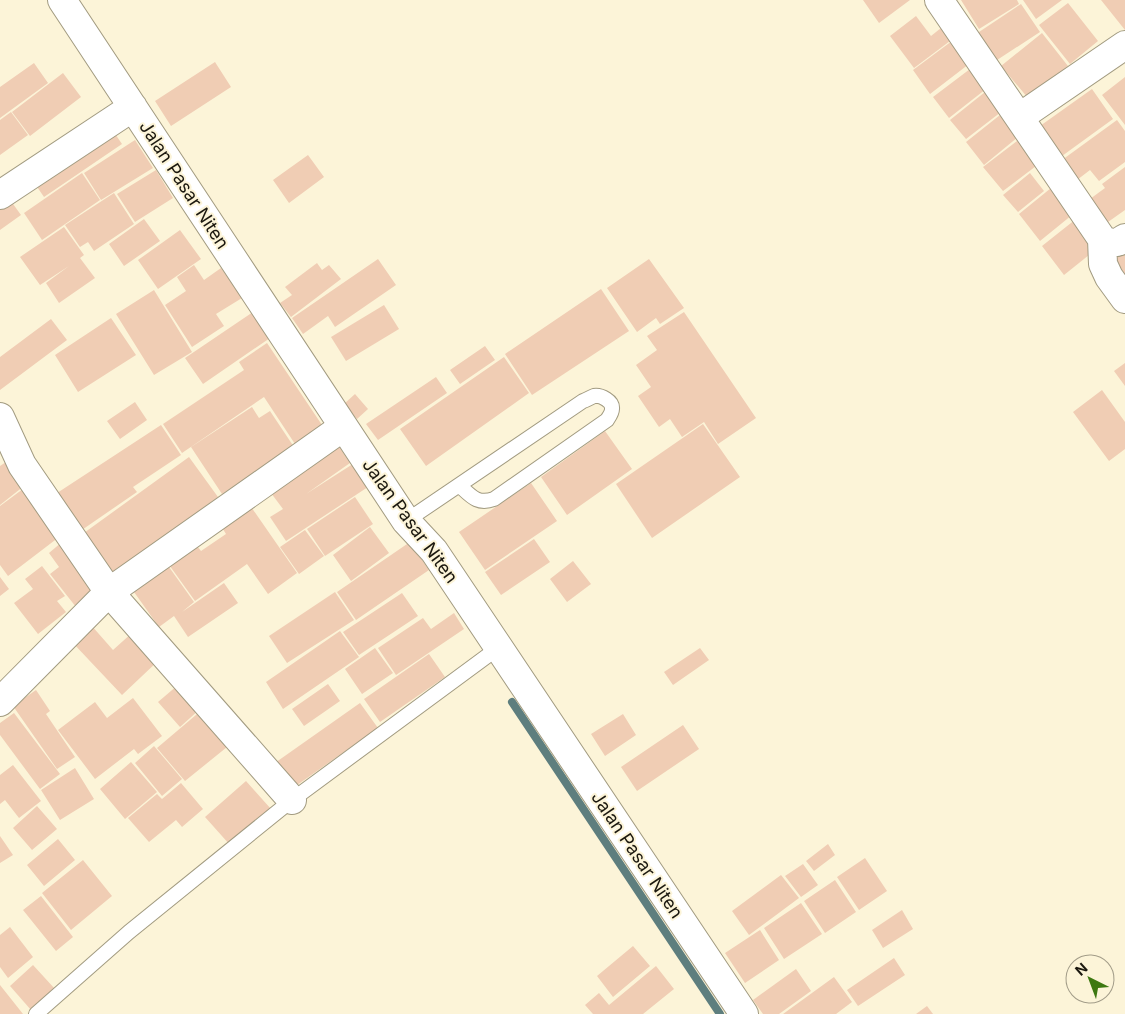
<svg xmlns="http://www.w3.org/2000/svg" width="1125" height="1014" font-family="Inter,sans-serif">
<rect width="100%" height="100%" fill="#fcf4d8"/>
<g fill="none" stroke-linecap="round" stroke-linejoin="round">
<!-- stream -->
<path stroke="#5e7e7e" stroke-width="8" d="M512,702L720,1014"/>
</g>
<!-- building -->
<path fill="#f0cdb4" d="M863,0H910L879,23Z
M961,0H1017L1019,4L979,29Z
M1023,0H1062L1036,19Z
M1101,0H1125V30Z
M1068,3L1098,41L1070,64L1039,25Z
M1021,4L1040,32L994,62L976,34Z
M916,16L931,36L941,28L950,41L914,68L890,36Z
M1042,33L1068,66L1028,98L1001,66Z
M952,41L969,64L930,94L913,70Z
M215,62L231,87L171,126L155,101Z
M34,63L48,83L0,118V87Z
M970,69L986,89L949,118L933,97Z
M63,73L81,97L30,136L12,112Z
M1125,77V125L1102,95Z
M1092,89L1113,119L1062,156L1040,126Z
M985,92L1001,112L966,139L950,120Z
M11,112L28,135L0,155V120Z
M1000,115L1018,137L984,165L966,142Z
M1117,120L1125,131V162L1099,181L1090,170L1077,180L1062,160Z
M109,125L122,144L44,197L31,178Z
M1021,138L1040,163L1003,191L983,167Z
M135,140L153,168L101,200L84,173Z
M308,155L324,177L289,203L273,180Z
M1125,167V210L1108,222L1090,199L1105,188L1102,184Z
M156,170L173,198L135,222L117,194Z
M82,173L100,200L42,240L24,213Z
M1030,173L1044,191L1018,212L1003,195Z
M1051,188L1072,215L1040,241L1019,214Z
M114,193L134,224L94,251L88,242L80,247L65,225Z
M8,197L21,215L0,230V202Z
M144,219L160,241L124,266L109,244Z
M1076,219L1099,247L1064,275L1042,246Z
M64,227L84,255L80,258L95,278L59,303L46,283L69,266L40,285L20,257Z
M180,230L201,259L158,289L138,260Z
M1125,250V289L1106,264Z
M378,259L396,285L335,327L328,316L303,334L292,318Z
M649,259L684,308L660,324L656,318L637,332L607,288Z
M317,263L322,270L329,265L341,279L291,317L280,303L292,295L285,287Z
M194,265L204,280L221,268L242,298L216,314L224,326L192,347L165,305L186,291L177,277Z
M601,289L629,331L532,395L505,354Z
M154,290L192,352L154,375L116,314Z
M384,305L399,329L346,361L331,337Z
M253,312L270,338L203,384L185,358Z
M684,312L756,418L718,444L704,422L682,437L670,419L659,427L638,396L651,387L636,365L657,350L647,336Z
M111,318L136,355L78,392L55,355Z
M51,319L67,340L0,390V357Z
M267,343L322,425L295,444L264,397L182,453L163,424L244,370L239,362Z
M485,346L495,360L460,384L450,370Z
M504,357L529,393L426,466L400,429Z
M1125,363V386L1114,371Z
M436,377L447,393L378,440L366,424Z
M1102,390L1125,422V449L1109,461L1073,412Z
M355,394L368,409L357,419L344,404Z
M135,402L147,420L120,439L107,421Z
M252,407L259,418L270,411L294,447L222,494L191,447Z
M703,424L740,477L652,538L616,484Z
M161,425L181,455L133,487L137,492L76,534L51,497Z
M605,431L632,469L567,515L541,477Z
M336,442L350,463L306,494L356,462L371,485L286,541L270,517L283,509L268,489Z
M189,457L218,497L106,579L77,538Z
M6,462L24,486L0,505V466Z
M531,483L557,521L485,570L459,532Z
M27,486L63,534L8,576L0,565V506Z
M355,497L373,524L325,556L307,529Z
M247,501L297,573L268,594L247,564L195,601L167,562L194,542L201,551L226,534L218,521Z
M370,527L389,553L351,581L333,555Z
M305,530L324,556L299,574L280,547Z
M534,539L550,562L501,595L485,572Z
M62,542L99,589L76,607L50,574L59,567L49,553Z
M410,542L429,570L356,620L337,592Z
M164,560L194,602L182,612L224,583L238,603L188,637L174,616L159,627L129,585Z
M573,561L591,584L567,602L550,579Z
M42,566L65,596L57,601L66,612L38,634L14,603L33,589L25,579Z
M0,577L9,589L0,596Z
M335,592L354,620L287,663L269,636Z
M402,593L418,616L359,655L343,632Z
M454,613L464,629L396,675L378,648L423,618L431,629Z
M91,625L113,650L133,632L159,660L122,695L72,642Z
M340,631L359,657L283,709L266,682Z
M375,648L393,673L362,694L345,669Z
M700,648L709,660L673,685L664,672Z
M429,654L445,677L380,722L364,699Z
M328,684L340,701L304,726L292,709Z
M178,685L200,709L180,727L158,702Z
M36,690L50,711L46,714L75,757L57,769L13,706Z
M133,698L162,736L138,754L134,749L95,779L58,730L95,702L107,718Z
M360,703L378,728L290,790L272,765Z
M203,709L232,743L185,781L157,748Z
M14,713L60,774L40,789L0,735V723Z
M623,714L636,735L605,756L591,734Z
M683,725L699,749L637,791L621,767Z
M154,746L182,779L162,796L135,763Z
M131,762L157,792L125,819L100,789Z
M13,765L41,801L19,818L5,800L0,804V775Z
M75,768L94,799L60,820L41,790Z
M246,781L271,809L230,845L205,817Z
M181,783L203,809L182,827L176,820L149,842L128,818L157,794L162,799Z
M37,806L57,829L32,850L13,828Z
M0,836L13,855L0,863Z
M58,839L75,860L44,886L27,865Z
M828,844L835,855L814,871L806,861Z
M865,858L887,891L859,910L837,877Z
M83,860L112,896L71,930L42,893Z
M803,864L818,885L801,897L785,876Z
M781,875L799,898L749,935L732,911Z
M835,880L856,912L825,933L804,901Z
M41,896L73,937L56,951L23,910Z
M801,903L822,934L784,959L764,928Z
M902,910L913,929L883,948L872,930Z
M10,927L33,957L8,978L0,967V935Z
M760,930L779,960L745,983L725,953Z
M633,946L650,966L613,997L597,976Z
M894,958L905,975L858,1006L847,990Z
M33,965L55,989L31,1010L10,986Z
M656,966L674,989L643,1014H593L585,1005L599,993L609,1005Z
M796,969L811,991L779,1014H763L753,1000Z
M834,977L852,1002L836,1014H783Z
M0,985L23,1014H0Z
M927,1006L933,1014H916Z"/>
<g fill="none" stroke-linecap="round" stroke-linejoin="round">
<defs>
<path id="lane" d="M406,521L583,401C587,400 591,397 594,396C601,395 613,401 612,409C612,413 609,417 607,420L494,499C477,505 471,496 459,485
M36,1014L129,932L292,800L498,648"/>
<path id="street" d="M62,0L406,521L434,551L744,1014
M939,0L1102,239C1111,244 1117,244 1125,238
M1020,117L1125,45
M0,195L133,107
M1102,239L1103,264L1109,277L1125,299
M0,417L22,465L109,592L292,800
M0,702L109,592L343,427"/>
</defs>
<!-- lane casing -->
<use href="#lane" stroke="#a29b81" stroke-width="16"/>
<!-- street casing -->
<use href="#street" stroke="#a29b81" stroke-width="30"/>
<!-- lane -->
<use href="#lane" stroke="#fff" stroke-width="14"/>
<!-- street -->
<use href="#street" stroke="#fff" stroke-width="28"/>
</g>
<g text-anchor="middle" stroke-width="4" stroke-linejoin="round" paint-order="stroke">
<!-- street labels -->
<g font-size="18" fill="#1b180f" stroke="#fcf4d8">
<text transform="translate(184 185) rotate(57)" y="6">Jalan Pasar Niten</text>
<text transform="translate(410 521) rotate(54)" y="6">Jalan Pasar Niten</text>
<text transform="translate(637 855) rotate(56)" y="6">Jalan Pasar Niten</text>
</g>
</g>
<!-- north arrow -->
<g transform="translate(1090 979) rotate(318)"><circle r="24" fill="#fcf4d8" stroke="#a29c88"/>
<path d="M0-4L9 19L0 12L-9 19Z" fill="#3d7810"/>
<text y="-8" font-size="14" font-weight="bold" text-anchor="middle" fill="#1b180f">N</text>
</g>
</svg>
